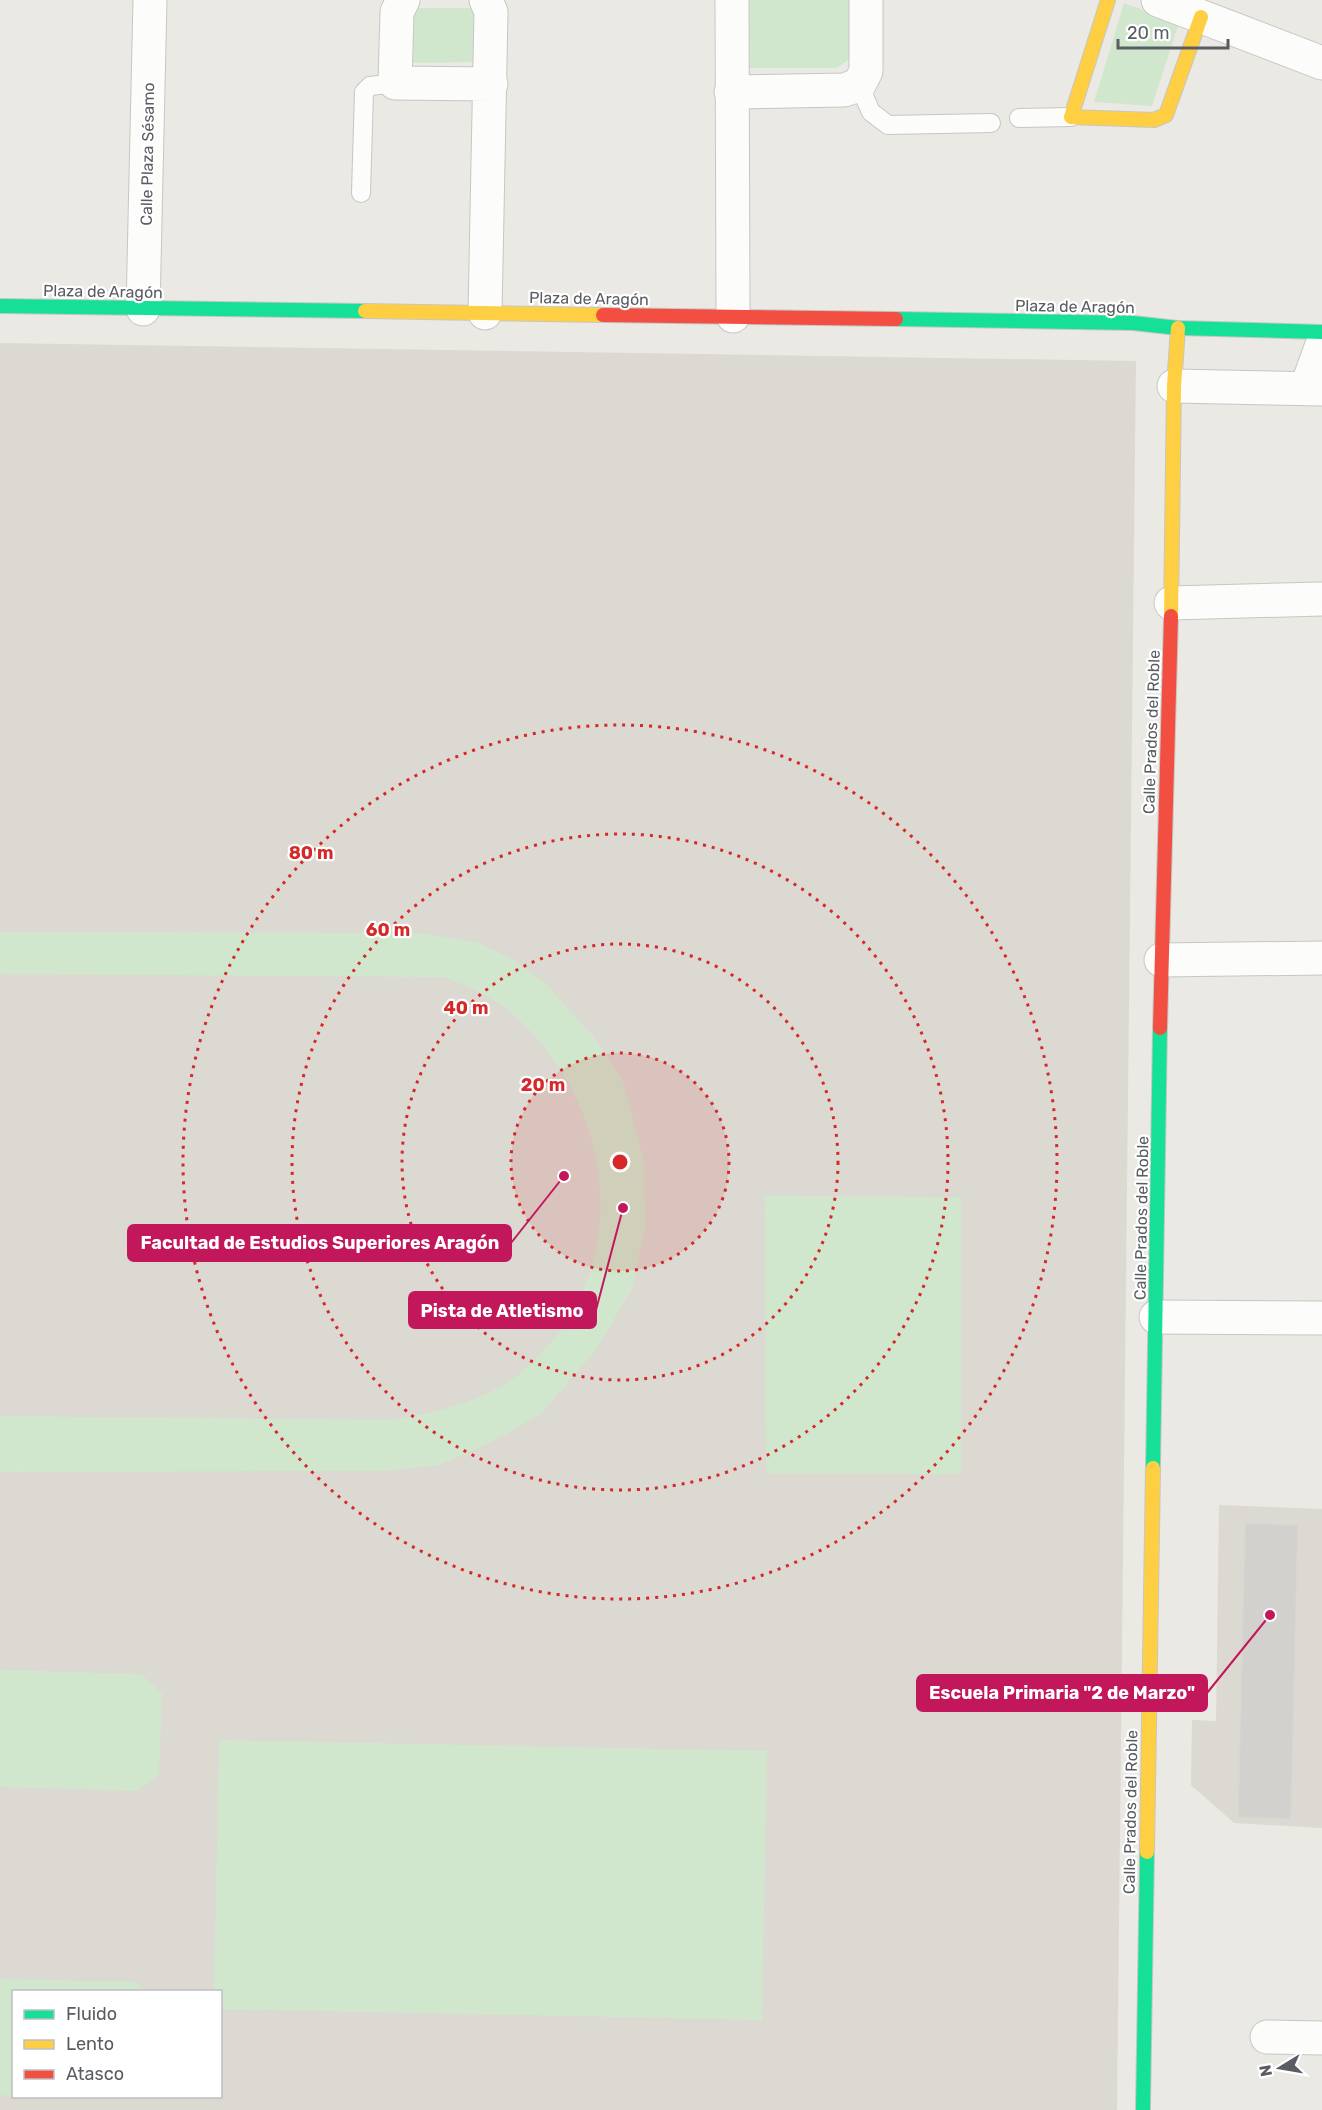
<svg xmlns="http://www.w3.org/2000/svg" width="1322" height="2110" font-family="Rubik,sans-serif">
<rect width="100%" height="100%" fill="#eae9e3"/>
<!-- education -->
<path fill="#dbd9d1" fill-rule="evenodd" d="M0,343L1136,361L1117,2110H0ZM14,1992H220V2096H14Z
M1219,1505L1322,1509V1828L1234,1823L1191,1785L1192,1720L1216,1721Z"/>
<!-- green -->
<path fill="#d0e7ce" d="M744,0H853V56L837,68H744Z
M1124,3L1179,23L1152,106L1094,102Z
M408,8H481L482,62L408,63Z
M0,932L420,933L476,942L512,959L545,983L592,1035L623,1081L644,1163L645,1227L632,1288L598,1347L542,1413L490,1443L439,1465L385,1471L0,1472V1416L394,1420C440,1411 488,1401 525,1369C638,1272 618,1103 508,1010C490,995 466,986 444,977L0,974Z
M765,1196L961,1197V1474H766Z
M0,1670L141,1674L162,1694L159,1774L138,1791L0,1787Z
M219,1740L767,1751L762,2020L221,2009L220,1992L214,1991Z
M0,1979L135,1982L146,1991L14,1992L13,2096L0,2095Z"/>
<!-- building -->
<path fill="#d2d1cd" stroke="#d9d7d2" stroke-width="1.5" d="M1245,1523L1298,1525L1291,1819L1238,1817Z"/>
<g fill="none" stroke-linecap="round" stroke-linejoin="round">
<defs>
<path id="lane" d="M859,85L871,112L888,125L991,123
M1019,118L1071,117
M361,193L364,92L370,86L395,83"/>
<path id="street" d="M403,0L397,12L395,83L491,84
M732,0L733,316
M1158,0L1322,63
M731,92L844,90L859,85L866,71V0
M143,309L150,0
M485,313L491,12L486,0
M1174,386L1322,389
M1306,389L1322,345
M1171,603L1322,599
M1161,960L1322,958
M1156,1317L1322,1318
M1267,2037L1322,2038"/>
<path id="fast" d="M0,306L365,311
M896,319L1133,323L1178,328L1322,332
M1153,1468L1160,1028
M1143,2110L1147,1852"/>
<path id="slow" d="M1108,0L1071,117L1154,120L1166,115L1201,17
M365,311L603,315
M1171,616L1174,386L1178,328
M1147,1852L1153,1468"/>
<path id="jam" d="M603,315L896,319
M1160,1028L1171,616"/>
</defs>
<!-- lane casing -->
<use href="#lane" stroke="#c6c6c4" stroke-width="20"/>
<!-- street casing -->
<use href="#street" stroke="#c6c6c4" stroke-width="35"/>
<!-- fast casing -->
<use href="#fast" stroke="#c6c7c5" stroke-width="16"/>
<!-- slow casing -->
<use href="#slow" stroke="#c6c7c5" stroke-width="16"/>
<!-- jam casing -->
<use href="#jam" stroke="#c6c7c5" stroke-width="16"/>
<!-- lane -->
<use href="#lane" stroke="#fcfcfb" stroke-width="18"/>
<!-- street -->
<use href="#street" stroke="#fcfcfb" stroke-width="33"/>
<!-- fast -->
<use href="#fast" stroke="#16e098" stroke-width="14"/>
<!-- slow -->
<use href="#slow" stroke="#ffcf43" stroke-width="14"/>
<!-- jam -->
<use href="#jam" stroke="#f24e42" stroke-width="14"/>
</g>
<!-- distance rings -->
<circle cx="620" cy="1162" r="109" fill="#d62828" fill-opacity=".12"/>
<g fill="none" stroke="#d62828" stroke-width="3" stroke-dasharray="3 6">
<circle cx="620" cy="1162" r="109"/>
<circle cx="620" cy="1162" r="218"/>
<circle cx="620" cy="1162" r="328"/>
<circle cx="620" cy="1162" r="437"/>
</g>
<g text-anchor="middle" stroke-width="4.5" stroke-linejoin="round" paint-order="stroke">
<!-- street labels -->
<g font-size="16" fill="#595d62" stroke="#fff">
<text transform="translate(147 154) rotate(-89)" y="6">Calle Plaza Sésamo</text>
<text transform="translate(103 291) rotate(1)" y="6">Plaza de Aragón</text>
<text transform="translate(589 298) rotate(1)" y="6">Plaza de Aragón</text>
<text transform="translate(1075 306) rotate(1)" y="6">Plaza de Aragón</text>
<text transform="translate(1151 732) rotate(-88)" y="6">Calle Prados del Roble</text>
<text transform="translate(1141 1218) rotate(-89)" y="6">Calle Prados del Roble</text>
<text transform="translate(1130 1812) rotate(-89)" y="6">Calle Prados del Roble</text>
</g>
</g>
<circle cx="620" cy="1162" r="9" fill="#d62828" stroke="#fff" stroke-width="3"/>
<g font-size="18" text-anchor="middle" font-weight="bold" fill="#d62828" stroke="#fff" stroke-width="4.5" stroke-linejoin="round" paint-order="stroke">
<text x="311" y="859">80 m</text>
<text x="388" y="936">60 m</text>
<text x="466" y="1014">40 m</text>
<text x="543" y="1091">20 m</text>
</g>
<!-- callouts -->
<path fill="none" stroke="#c2185b" stroke-width="2" d="M564 1176L511 1243M623 1208L596 1310M1270 1615L1207 1693"/>
<g fill="#c2185b" stroke="#fff" stroke-width="2">
<circle cx="564" cy="1176" r="6"/>
<circle cx="623" cy="1208" r="6"/>
<circle cx="1270" cy="1615" r="6"/>
</g>
<g fill="#c2185b" stroke="#c2185b" stroke-width="2">
<rect x="128" y="1225" width="383" height="36" rx="6"/>
<rect x="409" y="1292" width="187" height="36" rx="6"/>
<rect x="917" y="1675" width="290" height="36" rx="6"/>
</g>
<g font-size="18" text-anchor="middle" font-weight="bold" fill="#fff">
<text x="320" y="1249">Facultad de Estudios Superiores Aragón</text>
<text x="502" y="1317">Pista de Atletismo</text>
<text x="1062" y="1699">Escuela Primaria "2 de Marzo"</text>
</g>
<!-- legend -->
<rect x="12" y="1990" width="210" height="108" fill="#ffffff" stroke="#bdbec0" stroke-width="1.5"/>
<rect x="24" y="2010" width="30" height="9" fill="#16e098" stroke="#bdbec0" stroke-width="1.5"/>
<text x="66" y="2020" font-size="18" fill="#595d62">Fluido</text>
<rect x="24" y="2040" width="30" height="9" fill="#ffcf43" stroke="#bdbec0" stroke-width="1.5"/>
<text x="66" y="2050" font-size="18" fill="#595d62">Lento</text>
<rect x="24" y="2070" width="30" height="9" fill="#f24e42" stroke="#bdbec0" stroke-width="1.5"/>
<text x="66" y="2080" font-size="18" fill="#595d62">Atasco</text>
<!-- north arrow -->
<g transform="translate(1280 2068) rotate(259)" stroke="#ffffff" stroke-width="4.5" paint-order="stroke">
<path d="M0-4.5L10 22L0 15L-10 22Z" fill="#595d62"/>
<text y="-9" font-size="16" font-weight="bold" text-anchor="middle" fill="#595d62">N</text>
</g>
<!-- scale -->
<path d="M1118 39v9h110v-9" fill="none" stroke="#595d62" stroke-width="3"/>
<text x="1127" y="39" font-size="18" fill="#595d62" stroke="#ffffff" stroke-width="4.5" paint-order="stroke">20 m</text>
</svg>
